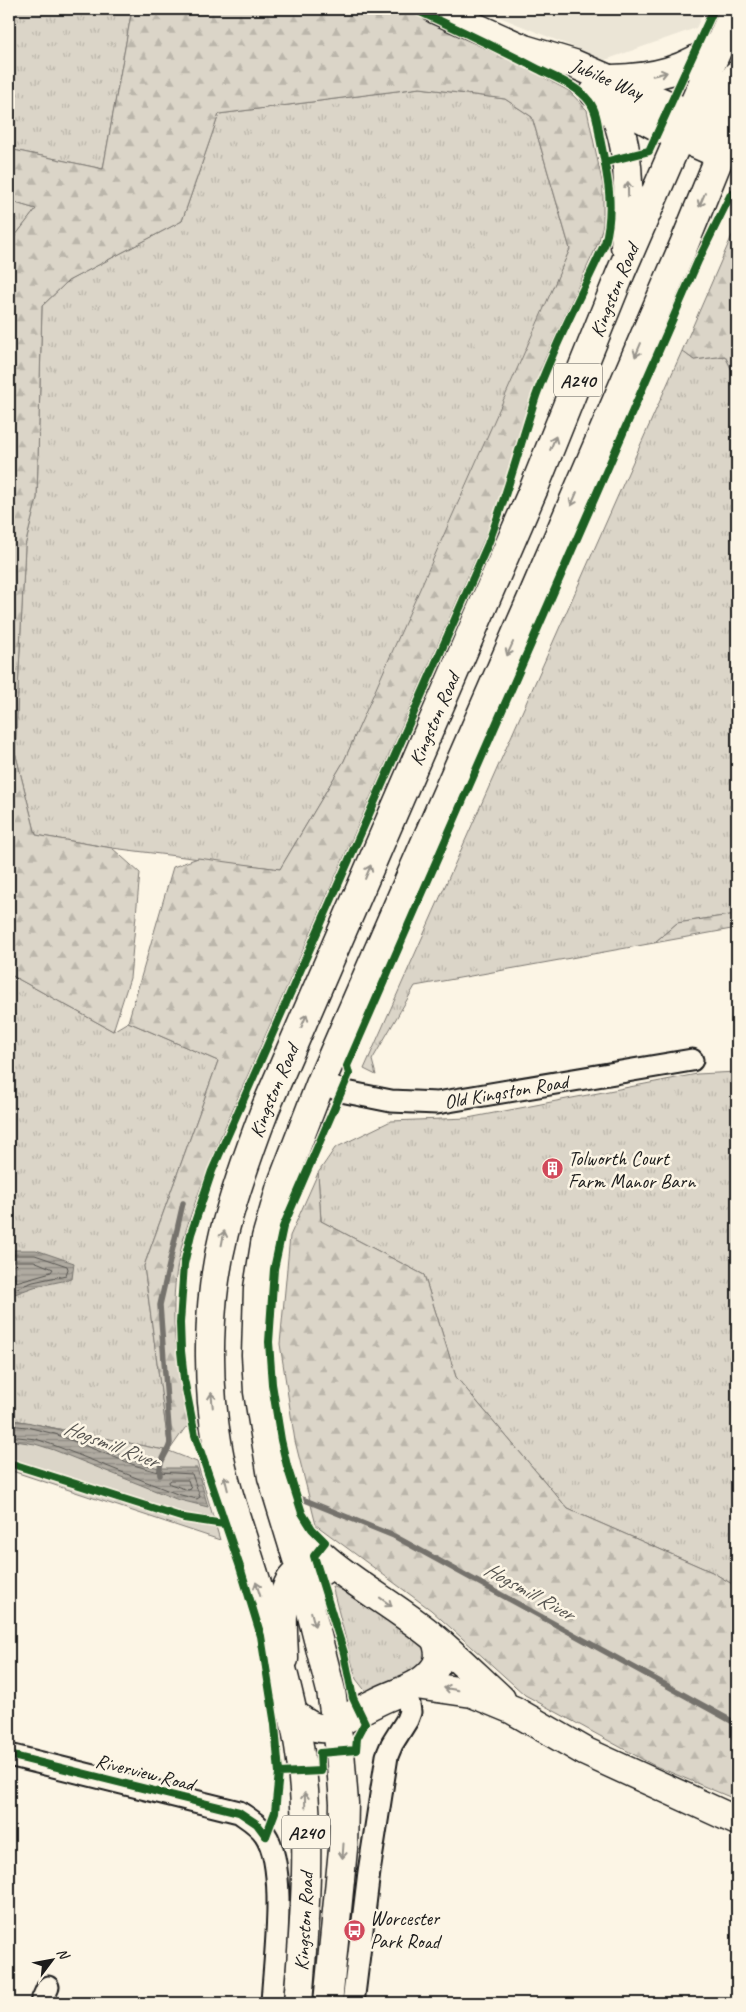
<svg xmlns="http://www.w3.org/2000/svg" width="746" height="2012" font-family="Caveat,sans-serif">
<defs>
<pattern id="grass-tufts" width="24" height="20" patternUnits="userSpaceOnUse" patternTransform="scale(1.25)"><rect width="24" height="20" fill="#dbd5c8"/><path d="M3 7l-1-3M5 7V3M7 7l1-3M15 17l-1-3M17 17v-4M19 17l1-3" fill="none" stroke="#bbb6ab"/></pattern>
<pattern id="forest-firs" width="22" height="20" patternUnits="userSpaceOnUse" patternTransform="scale(1.25)"><rect width="22" height="20" fill="#dbd5c8"/><path d="M5 1l3.5 6h-7zM16 11l3.5 6h-7z" fill="#bbb6ab"/></pattern>
<pattern id="water-rules" width="6" height="5" patternUnits="userSpaceOnUse" patternTransform="scale(1.25)"><rect width="6" height="5" fill="#b0aba1"/><path d="M0 2.5h6" fill="none" stroke="#8e8a82"/></pattern>
</defs>
<rect width="100%" height="100%" fill="#fcf5e5"/>
<filter id="ink" filterUnits="userSpaceOnUse"><feTurbulence type="fractalNoise" baseFrequency=".02" numOctaves="2"/><feDisplacementMap in="SourceGraphic" scale="10" xChannelSelector="R" yChannelSelector="G"/><feConvolveMatrix kernelMatrix="1 2 1 2 8 2 1 2 1" color-interpolation-filters="sRGB"/></filter>
<g filter="url(#ink)">
<!-- built -->
<path fill="#ebe5d6" d="M480,9H705L696,28L605,60Z"/>
<!-- grass -->
<path fill="url(#grass-tufts)" stroke="#7c7872" d="M9,9H132L103,169L9,149Z
M420,88L505,99L532,117L570,249L488,441L344,761L280,869L112,848L36,835L15,752L25,546L37,498L42,306L68,281L182,221L219,114Z
M9,201L36,209L9,244Z
M682,351L694,360L725,356L737,380V914L677,923L654,943L415,986L372,1060L376,1075L364,1069Z
M9,974L113,1031L128,1022L218,1061L144,1266L169,1451L9,1419Z
M737,1072V1587L712,1572L568,1509L456,1377L424,1275L321,1221L318,1173L335,1148L391,1121L468,1118L697,1074Z
M332,1586L362,1598L420,1641L426,1653L420,1668L381,1690L367,1693L356,1679Z"/>
<!-- forest -->
<path fill="url(#forest-firs)" stroke="#7c7872" d="M132,9H403L483,45L569,91L587,110L603,186V224L599,241L544,361L497,509L483,542L221,1136C205,1177 186,1220 178,1263C168,1318 178,1373 189,1427L185,1428L169,1451L144,1266L218,1061L128,1022L173,867L198,858L280,869L344,761L570,249L532,117L505,99L420,88L219,114L182,221L68,281L42,306L37,498L25,546L15,752L36,835L112,848L140,873L130,978L113,1031L9,974V244L36,209L9,201V149L103,169Z
M737,224V380L725,356L694,360L682,351Z
M737,914V928L654,943L677,923Z
M318,1173L321,1221L424,1275L456,1377L568,1509L712,1572L737,1587V1800L653,1765L525,1695L431,1610L316,1525L295,1441L280,1344L290,1236Z"/>
<!-- park -->
<path fill="#dbd5c8" stroke="#7c7872" d="M9,1419L169,1451L197,1462L220,1540L9,1470Z"/>
<!-- water -->
<path fill="url(#water-rules)" stroke="#75726c" d="M9,1250H36L74,1263L72,1279L34,1287L9,1296Z
M9,1420L27,1422L57,1429L138,1462L159,1468H197L208,1507L176,1499L54,1450L35,1444L9,1440Z"/>
<g fill="none" stroke-linecap="round" stroke-linejoin="round">
<!-- shore -->
<path stroke="#575551" stroke-width="1" d="M9,1255H35L67,1266L68,1269L66,1275L33,1282L9,1291
M9,1261H34L53,1269L51,1272L9,1284
M9,1425L27,1427L55,1434L137,1466L158,1472L192,1474L200,1497L197,1499L177,1494L56,1446L36,1439L9,1436
M172,1480H188L191,1489L188,1490L170,1484L169,1482Z"/>
<!-- stream -->
<path stroke="#75726c" stroke-width="5.5" d="M160,1475C158,1461 167,1455 170,1443L160,1305L183,1203
M300,1498L394,1536L737,1724"/>
<defs>
<g id="street">
<path id="s1" d="M321,1082L341,1091L391,1101L437,1103L692,1060"/>
<path d="M9,1755L239,1812C249,1819 258,1824 265,1834C288,1868 274,1962 272,2003"/>
<path d="M41,2003L48,1987"/>
<path d="M353,2003L369,1872L387,1756L392,1744L407,1720L410,1712L409,1704L404,1690"/>
</g>
<g id="secondary">
<path id="s2" d="M435,9L524,49L574,64L710,123"/>
<path d="M594,93L660,128L721,155"/>
<path d="M284,1511C320,1569 380,1593 431,1635C455,1655 478,1678 501,1699"/>
<path d="M284,1659C284,1638 277,1589 295,1575C303,1570 313,1570 322,1571"/>
<path d="M416,1685L472,1693L513,1710L586,1752L737,1821"/>
<path d="M291,1711C302,1721 315,1732 331,1727C346,1719 360,1710 375,1703C395,1692 424,1687 436,1666C441,1658 439,1649 436,1640"/>
</g>
<g id="highway">
<path d="M612,79C654,78 685,71 718,45"/>
<path d="M604,98C633,131 630,205 625,246"/>
<path d="M679,138C714,117 717,107 737,75"/>
<path id="s3" d="M298,2003C305,1918 312,1831 299,1746C289,1684 267,1615 248,1555C237,1520 224,1484 218,1448C206,1380 207,1301 224,1233C235,1190 250,1149 266,1107L534,488L621,272L735,9"/>
<path d="M328,2003L343,1849L344,1803L340,1751L331,1691L301,1572L272,1477L258,1392L256,1355L258,1288L266,1238L281,1186L321,1082L534,593L685,242L737,114"/>
</g>
</defs>
<!-- street casing -->
<use href="#street" stroke="#1c1c1c" stroke-width="25"/>
<!-- secondary casing -->
<use href="#secondary" stroke="#1c1c1c" stroke-width="31"/>
<!-- highway casing -->
<use href="#highway" stroke="#1c1c1c" stroke-width="31"/>
<!-- street -->
<use href="#street" stroke="#fcf5e5" stroke-width="21"/>
<!-- secondary -->
<use href="#secondary" stroke="#fcf5e5" stroke-width="28"/>
<!-- highway -->
<use href="#highway" stroke="#fcf5e5" stroke-width="28"/>
<defs>
<path id="cycleway" d="M605,162L649,151L714,9
M9,1463L184,1518L224,1524
M9,1755L239,1812L257,1824L266,1836
M279,1773L321,1771L320,1753L356,1750L357,1738L365,1723L353,1698L344,1653L314,1556L325,1542L312,1529L302,1513L287,1466L281,1440L272,1384L269,1342L274,1269L283,1227L349,1074L347,1066L698,261L730,196L737,190
M266,1836L275,1812L279,1773L275,1725L261,1636L240,1567L195,1435L184,1379L181,1351L180,1323L184,1264L191,1234L212,1171L488,544C507,495 520,445 536,396C555,343 582,294 605,243C615,207 607,174 600,138C598,126 597,111 589,101C578,86 554,77 538,69C497,48 456,28 414,9"/>
</defs>
<!-- cycleway casing -->
<use href="#cycleway" stroke="#fcf5e5" stroke-width="11"/>
<!-- cycleway -->
<use href="#cycleway" stroke="#1b5e20" stroke-width="8"/>
</g>
<!-- one-way arrows -->
<defs><path id="oneway-shaft" d="M-6 0H5M1.5-3L5.5 0L1.5 3" fill="none" stroke-width="1.6" stroke-linecap="round" stroke-linejoin="round" transform="scale(1.25)"/></defs>
<g stroke="#97938b">
<use href="#oneway-shaft" transform="translate(660 74) rotate(-13)"/>
<use href="#oneway-shaft" transform="translate(628 189) rotate(-91)"/>
<use href="#oneway-shaft" transform="translate(702 200) rotate(113)"/>
<use href="#oneway-shaft" transform="translate(638 350) rotate(113)"/>
<use href="#oneway-shaft" transform="translate(553 443) rotate(-68)"/>
<use href="#oneway-shaft" transform="translate(574 499) rotate(113)"/>
<use href="#oneway-shaft" transform="translate(510 649) rotate(114)"/>
<use href="#oneway-shaft" transform="translate(368 872) rotate(-67)"/>
<use href="#oneway-shaft" transform="translate(304 1021) rotate(-67)"/>
<use href="#oneway-shaft" transform="translate(223 1238) rotate(-79)"/>
<use href="#oneway-shaft" transform="translate(212 1400) rotate(-96)"/>
<use href="#oneway-shaft" transform="translate(226 1483) rotate(-104)"/>
<use href="#oneway-shaft" transform="translate(258 1589) rotate(-108)"/>
<use href="#oneway-shaft" transform="translate(386 1602) rotate(36)"/>
<use href="#oneway-shaft" transform="translate(313 1619) rotate(76)"/>
<use href="#oneway-shaft" transform="translate(451 1689) rotate(-170)"/>
<use href="#oneway-shaft" transform="translate(305 1800) rotate(-92)"/>
<use href="#oneway-shaft" transform="translate(343 1851) rotate(94)"/>
</g>
</g>
<!-- icons -->
<defs>
<symbol id="building-disc" viewBox="-11 -11 22 22"><circle r="9.5" fill="#d1495b" stroke="#fcf5e5"/><path d="M-4-6H4V6H1V3H-1V6H-4ZM-2.5-4.3h1.7v1.8h-1.7ZM.8-4.3h1.7v1.8H.8ZM-2.5-1h1.7V.8h-1.7ZM.8-1h1.7V.8H.8Z" fill="#fff"/></symbol>
<symbol id="bus-disc" viewBox="-11 -11 22 22"><circle r="9.5" fill="#d1495b" stroke="#fcf5e5"/><path d="M-5-6H5V4H4V6H2V4H-2V6H-4V4H-5ZM-3.5-4V0h7V-4ZM-3.5 1.2v1.5H-2V1.2ZM2 1.2v1.5H3.5V1.2Z" fill="#fff"/></symbol>
</defs>
<g fill-rule="evenodd">
<use href="#building-disc" x="540" y="1156" width="25" height="25"/>
<use href="#bus-disc" x="342" y="1918" width="25" height="25"/>
</g>
<g text-anchor="middle" stroke-width="5" stroke-linejoin="round" paint-order="stroke">
<!-- shield labels -->
<g fill="#fcf5e5" stroke="#5f5d58" stroke-width="1">
<rect x="554" y="363.5" width="48" height="33" rx="4"/>
<rect x="282" y="1815.5" width="48" height="33" rx="4"/>
</g>
<g font-size="19" font-weight="bold" fill="#1c1c1c">
<text x="578" y="387">A240</text>
<text x="306" y="1839">A240</text>
</g>
<!-- street labels -->
<g font-size="20" fill="#1c1c1c" stroke="#fcf5e5">
<text dy="7" stroke="none"><textPath href="#s2" startOffset="186">Jubilee Way</textPath></text>
<text dy="7" stroke="none"><textPath href="#s3" startOffset="1804">Kingston Road</textPath></text>
<text dy="7" stroke="none"><textPath href="#s3" startOffset="1339">Kingston Road</textPath></text>
<text dy="7" stroke="none"><textPath href="#s3" startOffset="934">Kingston Road</textPath></text>
<text dy="7" stroke="none"><textPath href="#s1" startOffset="189">Old Kingston Road</textPath></text>
<text transform="translate(145 1772) rotate(14)" y="7">Riverview Road</text>
<text dy="7" stroke="none"><textPath href="#s3" startOffset="82">Kingston Road</textPath></text>
</g>
<!-- poi labels -->
<g font-size="20" fill="#1c1c1c" stroke="#fcf5e5" text-anchor="start">
<text x="568" y="1165">Tolworth Court<tspan x="568" dy="23">Farm Manor Barn</tspan></text>
<text x="370" y="1925">Worcester<tspan x="370" dy="23">Park Road</tspan></text>
</g>
<!-- water labels -->
<g font-size="21" font-style="italic" fill="#575551" stroke="#fcf5e5">
<text transform="translate(111 1444) rotate(21)" y="7">Hogsmill River</text>
<text transform="translate(529 1591) rotate(29)" y="7">Hogsmill River</text>
</g>
</g>
<!-- margin -->
<rect width="746" height="2012" fill="none" stroke="#fcf5e5" stroke-width="30"/>
<rect x="15" y="15" width="716" height="1982" fill="none" stroke="#1c1c1c" stroke-width="2" filter="url(#ink)"/>
<!-- north arrow -->
<g transform="translate(52 1960) rotate(58)" stroke="#fcf5e5" stroke-width="4" paint-order="stroke">
<path d="M0-4L9 19L0 12L-9 19Z" fill="#1c1c1c"/>
<text y="-8" font-size="14" font-weight="bold" text-anchor="middle" fill="#1c1c1c">N</text>
</g>
</svg>
